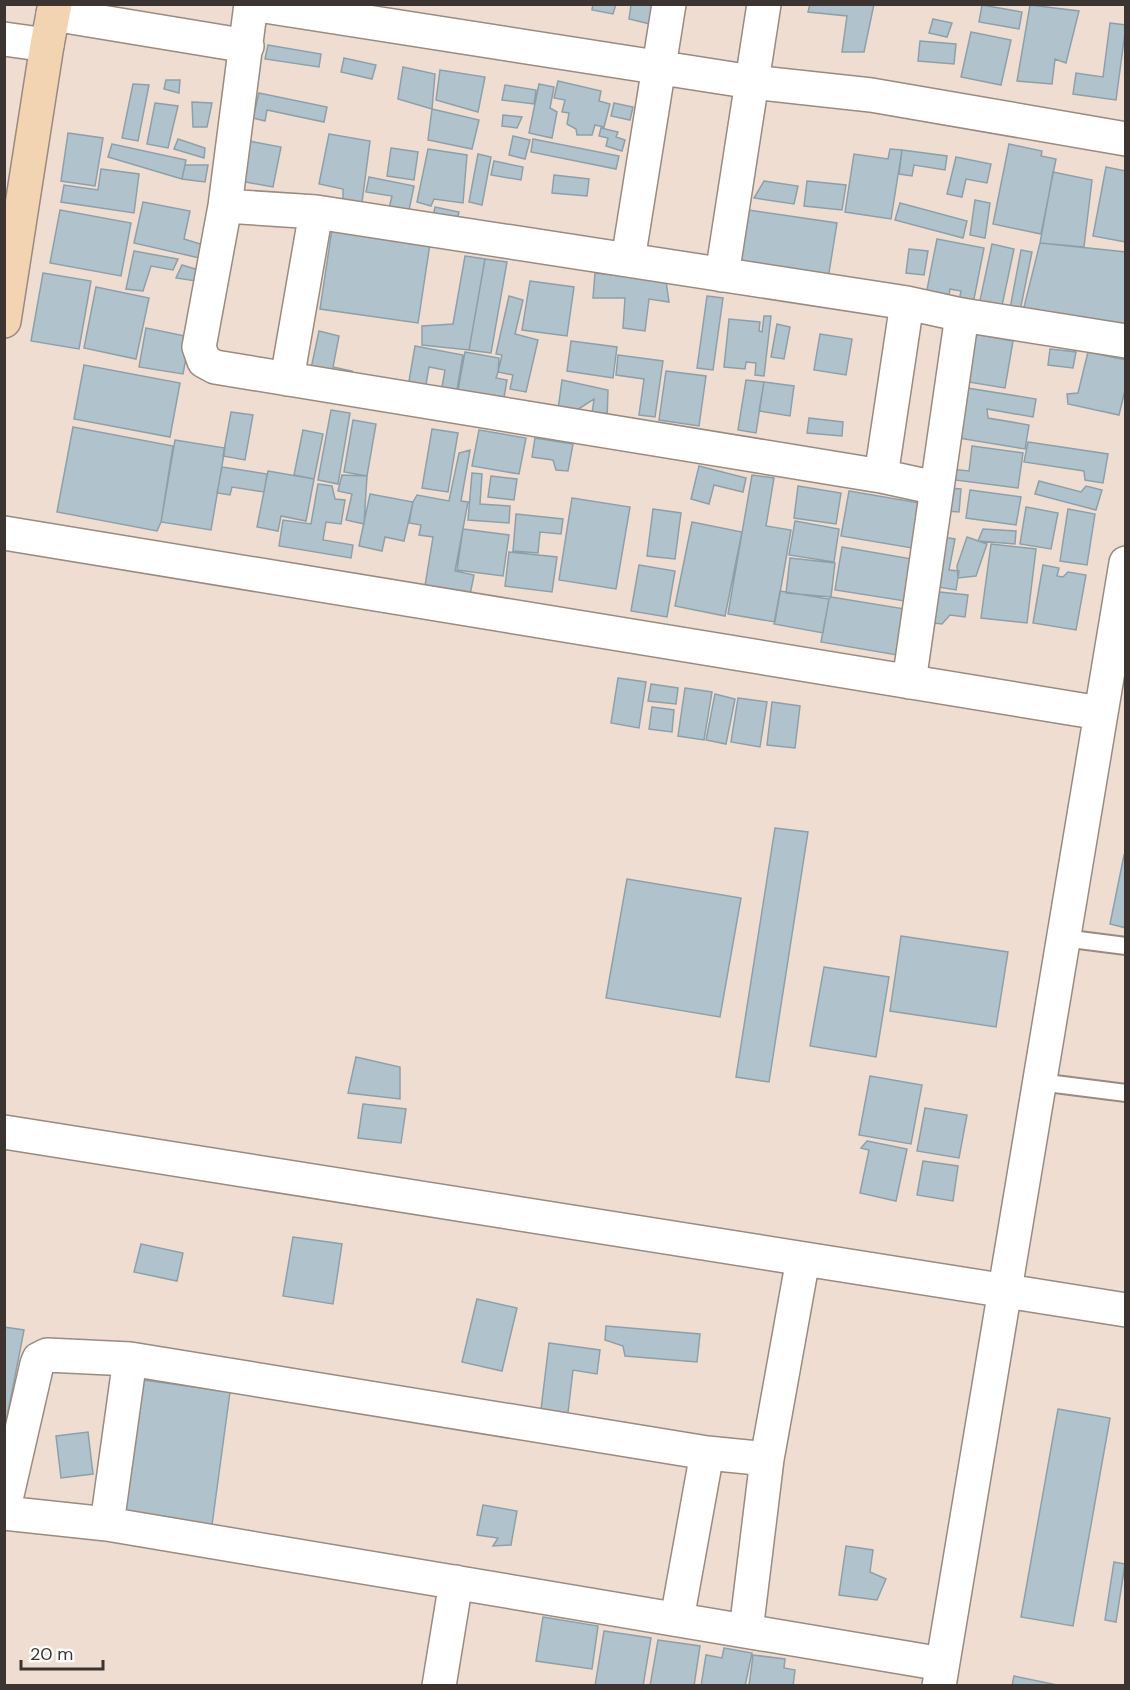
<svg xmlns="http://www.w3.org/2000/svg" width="1130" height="1690" font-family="'DM Sans',sans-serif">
<rect width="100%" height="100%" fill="#efddd1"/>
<!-- building -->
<path fill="#b0c3cd" stroke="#8da0aa" stroke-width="1.5" d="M593,4H616L613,14L592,10Z
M627,4H654L650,24L629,19L631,5Z
M810,4H874L864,52H842L847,16L808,12Z
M982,5L1022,12L1019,29L979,22Z
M1030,5L1079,11L1066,63L1055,59L1052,84L1017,81Z
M933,19L952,23L947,37L929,33Z
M1110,23L1126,25L1116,100L1073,94L1076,73L1103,77Z
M971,32L1011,40L1001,85L961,77Z
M920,41L956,44L954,64L918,61Z
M268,45L321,54L319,67L265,59Z
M344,58L376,65L372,79L341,72Z
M403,67L435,74L432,109L398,99Z
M440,70L485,77L478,112L436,100Z
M166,80H180L179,93L164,89Z
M558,81L601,91L599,101L610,104L604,127L595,125L592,135H577L576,129L567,124L569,113L562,112L565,100L554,98Z
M133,84L149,85L138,141L122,138Z
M539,84L554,87L550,108L557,112L552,138L529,133Z
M505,85L536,90L534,104L502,100Z
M259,93L327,107L324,122L267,110L265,121L253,118Z
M192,102L212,103L207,127H193Z
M155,103L178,106L168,148L147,144Z
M614,103L633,107L630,120L611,116Z
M432,109L479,120L472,149L428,140Z
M503,115L522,117L517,128L502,126Z
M601,128L618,132L616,137L625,140L622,151L606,146L608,138L599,136Z
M68,133L103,138L95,186L61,181Z
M329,134L370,141L361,210L343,206V189L319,184Z
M513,136L530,140L525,159L509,155Z
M178,139L205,148L204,158L174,149Z
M533,139L619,156L616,169L531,152Z
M249,141L281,147L273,187L240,181Z
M112,144L186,160L182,179L108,157Z
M1009,144L1042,151L1041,156L1056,159L1041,234L993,224Z
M391,148L418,152L414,180L387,176Z
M428,149L467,155L463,203L434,199L431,206L417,202Z
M890,149L902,150L891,219L845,212L854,154L888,159Z
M902,150L947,156L945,170L914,165L912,176L899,174Z
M478,154L491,157L482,205L469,202Z
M956,157L991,164L987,183L966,179L962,197L947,194Z
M494,161L523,167L521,180L491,175Z
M185,165H208L205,182L182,179Z
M1106,167L1126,171V242L1093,236Z
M101,169L139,174L134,213L61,202L64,185L98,190Z
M1053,172L1092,180L1084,247L1040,243Z
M554,175L589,179L587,196L552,193Z
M369,177L414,186L408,215L388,212L392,196L366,192Z
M764,181L798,186L794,204L754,198Z
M807,181L846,185L842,210L804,206Z
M975,200L990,203L985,238L970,235Z
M143,202L190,211L184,239L204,245V259L134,243Z
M900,203L967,221L963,238L895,220Z
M435,207L459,212L456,223L433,217Z
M60,210L131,223L121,276L50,263Z
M748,210L837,223L827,285L739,272Z
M333,222L431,237L418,323L320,309Z
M937,239L984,248L973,304L959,301L961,291L950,289L948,304L925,300Z
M1040,243L1126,252V328L1022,315Z
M992,244L1014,249L1000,315L978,310Z
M909,249L928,251L924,275L906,273Z
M1021,250L1032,252L1019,316L1009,314Z
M134,251L178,259L173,270L151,266L143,291L126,289Z
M465,256L485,259L469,350L422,345V326L453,324Z
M485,259L507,262L491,353L469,350Z
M182,265L202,271L196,281L176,278Z
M43,273L91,281L79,349L31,341Z
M595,273L666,281L669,302L649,299L645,331L623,328L625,298H593Z
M530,281L574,287L567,336L522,330Z
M96,287L149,298L136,359L84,348Z
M509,296L523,300L515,334L538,340L526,392L510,389L513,375L498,372L502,355L496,354Z
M707,296L723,298L713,370L697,368Z
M764,316H771L764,376L755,375L756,363L746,362L745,369L724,367L729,319L760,322L759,331L762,332Z
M777,324L790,327L784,359L771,357Z
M146,328L190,337L183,374L139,367Z
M319,331L339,336L333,367L352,371L349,386L309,378Z
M970,333L1013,341L1005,388L962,381Z
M820,334L852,339L846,375L814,370Z
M571,341L617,347L613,378L567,371Z
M415,346L463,355L455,401L440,398L445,370L429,367L424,396L407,393Z
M1050,349L1076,352L1073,368L1048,365Z
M465,352L499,358L498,372L496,378L507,380L502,409L456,401Z
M1088,352L1126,360V386L1119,415L1068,404L1067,394L1078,393Z
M618,355L663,361L655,417L639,415L644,379L616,375Z
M84,365L180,383L170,437L74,419Z
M666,371L706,376L699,426L659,420Z
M562,380L608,390L607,420L591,421L594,399L577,410H558Z
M746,380L764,382L756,433L738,430Z
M764,382L794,386L790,416L759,411Z
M961,387L1036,399L1033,417L987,409L988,418L1029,425L1025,449L952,437Z
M331,410L350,413L338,484L318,480Z
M231,412L253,415L245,460L223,456Z
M809,418L843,422L842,436L807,433Z
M353,420L376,424L367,476L344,472Z
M73,427L173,446L161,522L157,531L57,512Z
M432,429L458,433L448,492L422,488Z
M303,430L323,434L314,479L294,475Z
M479,430L526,438L519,474L472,466Z
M535,438L573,444L568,471L556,470L553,460L532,457Z
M175,440L225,448L211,530L161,522Z
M1028,442L1108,454L1103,483L1085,480L1084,471L1024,462Z
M972,446L1023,453L1018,488L947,479L951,469L969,471Z
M470,450L461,501L468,502L455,571L474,575L469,600L424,592L433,537L419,535L421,525L409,523L413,502L417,495L449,501L459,453Z
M699,466L746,478L743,492L714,485L709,504L691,499Z
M222,467L267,474L264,492L232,487L230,495L217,493Z
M268,471L314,479L306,521L281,516L278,531L257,527Z
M472,473L482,474L480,504L510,506L509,523L468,520Z
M342,475L367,476L364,524L346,520L352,494L338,491Z
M752,475L774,478L766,526L791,530L775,622L728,614Z
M491,476L517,479L514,500L488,497Z
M1039,481L1081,492L1086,486L1102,490L1096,510L1035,494Z
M318,484L332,486L335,499L345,500L341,524L326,522L323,540L353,545L351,558L279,546L283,520L311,524Z
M798,486L841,493L836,524L794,518Z
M947,488L961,489L959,512L946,511Z
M970,490L1021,497L1016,525L966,518Z
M849,491L920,503L912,548L841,536Z
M370,494L413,502L404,541L385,537L382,551L359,546Z
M572,498L630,507L616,589L559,580Z
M1026,507L1058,513L1051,549L1020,544Z
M653,509L681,513L675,559L647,556Z
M1068,509L1095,514L1087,565L1060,561Z
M516,514L563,519L561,534L540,532L538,553L513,551Z
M795,521L839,529L834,562L789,555Z
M692,522L742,532L725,616L675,606Z
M463,529L509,535L503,576L457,570Z
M983,529L1016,531L1015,544L978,541Z
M941,537L955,539L949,570L959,571L956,590L932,586Z
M967,537L987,544L976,576L958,578L957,566Z
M991,544L1036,549L1027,623L981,618Z
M842,547L912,559L905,601L835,590Z
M509,552L557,557L552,592L505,586Z
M790,558L835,563L831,597L786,593Z
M639,565L675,571L667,617L631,611Z
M1043,565L1059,568L1057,576L1063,577L1068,572L1086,575L1076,630L1033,623Z
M780,591L829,599L823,633L774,624Z
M930,591L968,595L965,617L950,615L942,624L926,622Z
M831,597L905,609L897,655L821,642L829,599Z
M618,678L646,682L639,728L611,723Z
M651,684L678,688L676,704L648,701Z
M685,688L712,692L704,740L678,736Z
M715,694L735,699L726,744L706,740Z
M738,698L767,702L760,747L731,742Z
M772,702L800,706L795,748L767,745Z
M652,707L674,710L672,732L649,729Z
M775,828L808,832L769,1082L736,1077Z
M1124,855H1126V928L1110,924Z
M627,879L741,898L720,1017L606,998Z
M901,936L1008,952L996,1027L890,1011Z
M824,967L889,977L876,1057L810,1046Z
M356,1057L400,1067V1099L348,1093Z
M870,1076L922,1085L911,1144L859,1135Z
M363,1104L406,1109L401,1143L358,1138Z
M925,1108L967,1115L959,1158L917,1151Z
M867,1141L907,1149L896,1201L860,1193L869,1150L861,1148Z
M923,1161L958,1166L953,1201L917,1195Z
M293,1237L342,1244L333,1304L283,1296Z
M141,1244L183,1253L177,1281L134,1272Z
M477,1299L517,1308L502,1371L462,1362Z
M606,1326L700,1334L697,1362L625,1356L623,1346L605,1340Z
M4,1327L24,1330L4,1433Z
M549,1343L600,1350L597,1374L573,1370L567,1421L540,1418Z
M136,1379L230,1392L212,1525L118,1513Z
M1058,1409L1110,1418L1073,1626L1021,1617Z
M88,1432L93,1474L61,1478L56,1436Z
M483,1505L517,1511L511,1545L493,1546L498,1538L477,1535Z
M846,1546L873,1550L870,1572L886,1579L877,1600L839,1595Z
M1114,1562L1125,1564L1116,1622L1105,1620Z
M543,1617L598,1626L592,1669L536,1661Z
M604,1631L651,1638L643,1686H595Z
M658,1640L700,1646L694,1686H650Z
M724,1648L752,1653L745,1686H701L706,1655L722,1658Z
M753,1655L785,1659L784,1668L795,1670L793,1686H749Z
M1014,1676L1062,1686H1012Z"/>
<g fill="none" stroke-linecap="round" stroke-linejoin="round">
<defs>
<path id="lane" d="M1063,938L1126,946
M1039,1082L1126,1093"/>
<path id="street" d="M251,4L225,206L199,347L204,361L215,367L881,476L936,488
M252,4L752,82L871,95L1126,139
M53,14L247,46
M4,39L47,45
M225,206L316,212L907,303L962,315L1126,341
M628,260L669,4
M722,275L764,4
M287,379L316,212
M881,476L907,303
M4,533L1100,713
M909,682L962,315
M4,1132L1126,1310
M4,1508L37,1364L39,1359L47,1355L130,1359L707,1453L767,1459
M4,1513L107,1524L942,1664
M107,1524L130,1359
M677,1619L707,1453
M746,1631L767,1459L803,1259
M439,1686L456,1582
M939,1686L1126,563"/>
<path id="secondary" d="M4,321L47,45L55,4"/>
</defs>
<!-- lane casing -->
<use href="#lane" stroke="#9a8a7f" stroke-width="20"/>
<!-- street casing -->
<use href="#street" stroke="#9a8a7f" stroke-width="36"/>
<!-- secondary casing -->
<use href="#secondary" stroke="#9a8a7f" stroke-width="36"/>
<!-- lane -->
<use href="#lane" stroke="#fff" stroke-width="16"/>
<!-- street -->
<use href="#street" stroke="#fff" stroke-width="33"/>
<!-- secondary -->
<use href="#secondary" stroke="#f2d3b2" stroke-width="33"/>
</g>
<!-- border -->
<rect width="1130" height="1690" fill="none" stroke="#3b3430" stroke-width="12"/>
<!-- scale -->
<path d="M21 1660v9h82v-9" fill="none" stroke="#3b3430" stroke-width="3"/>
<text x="30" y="1660" font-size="18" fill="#3b3430" stroke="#ffffff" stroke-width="4.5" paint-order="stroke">20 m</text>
</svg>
